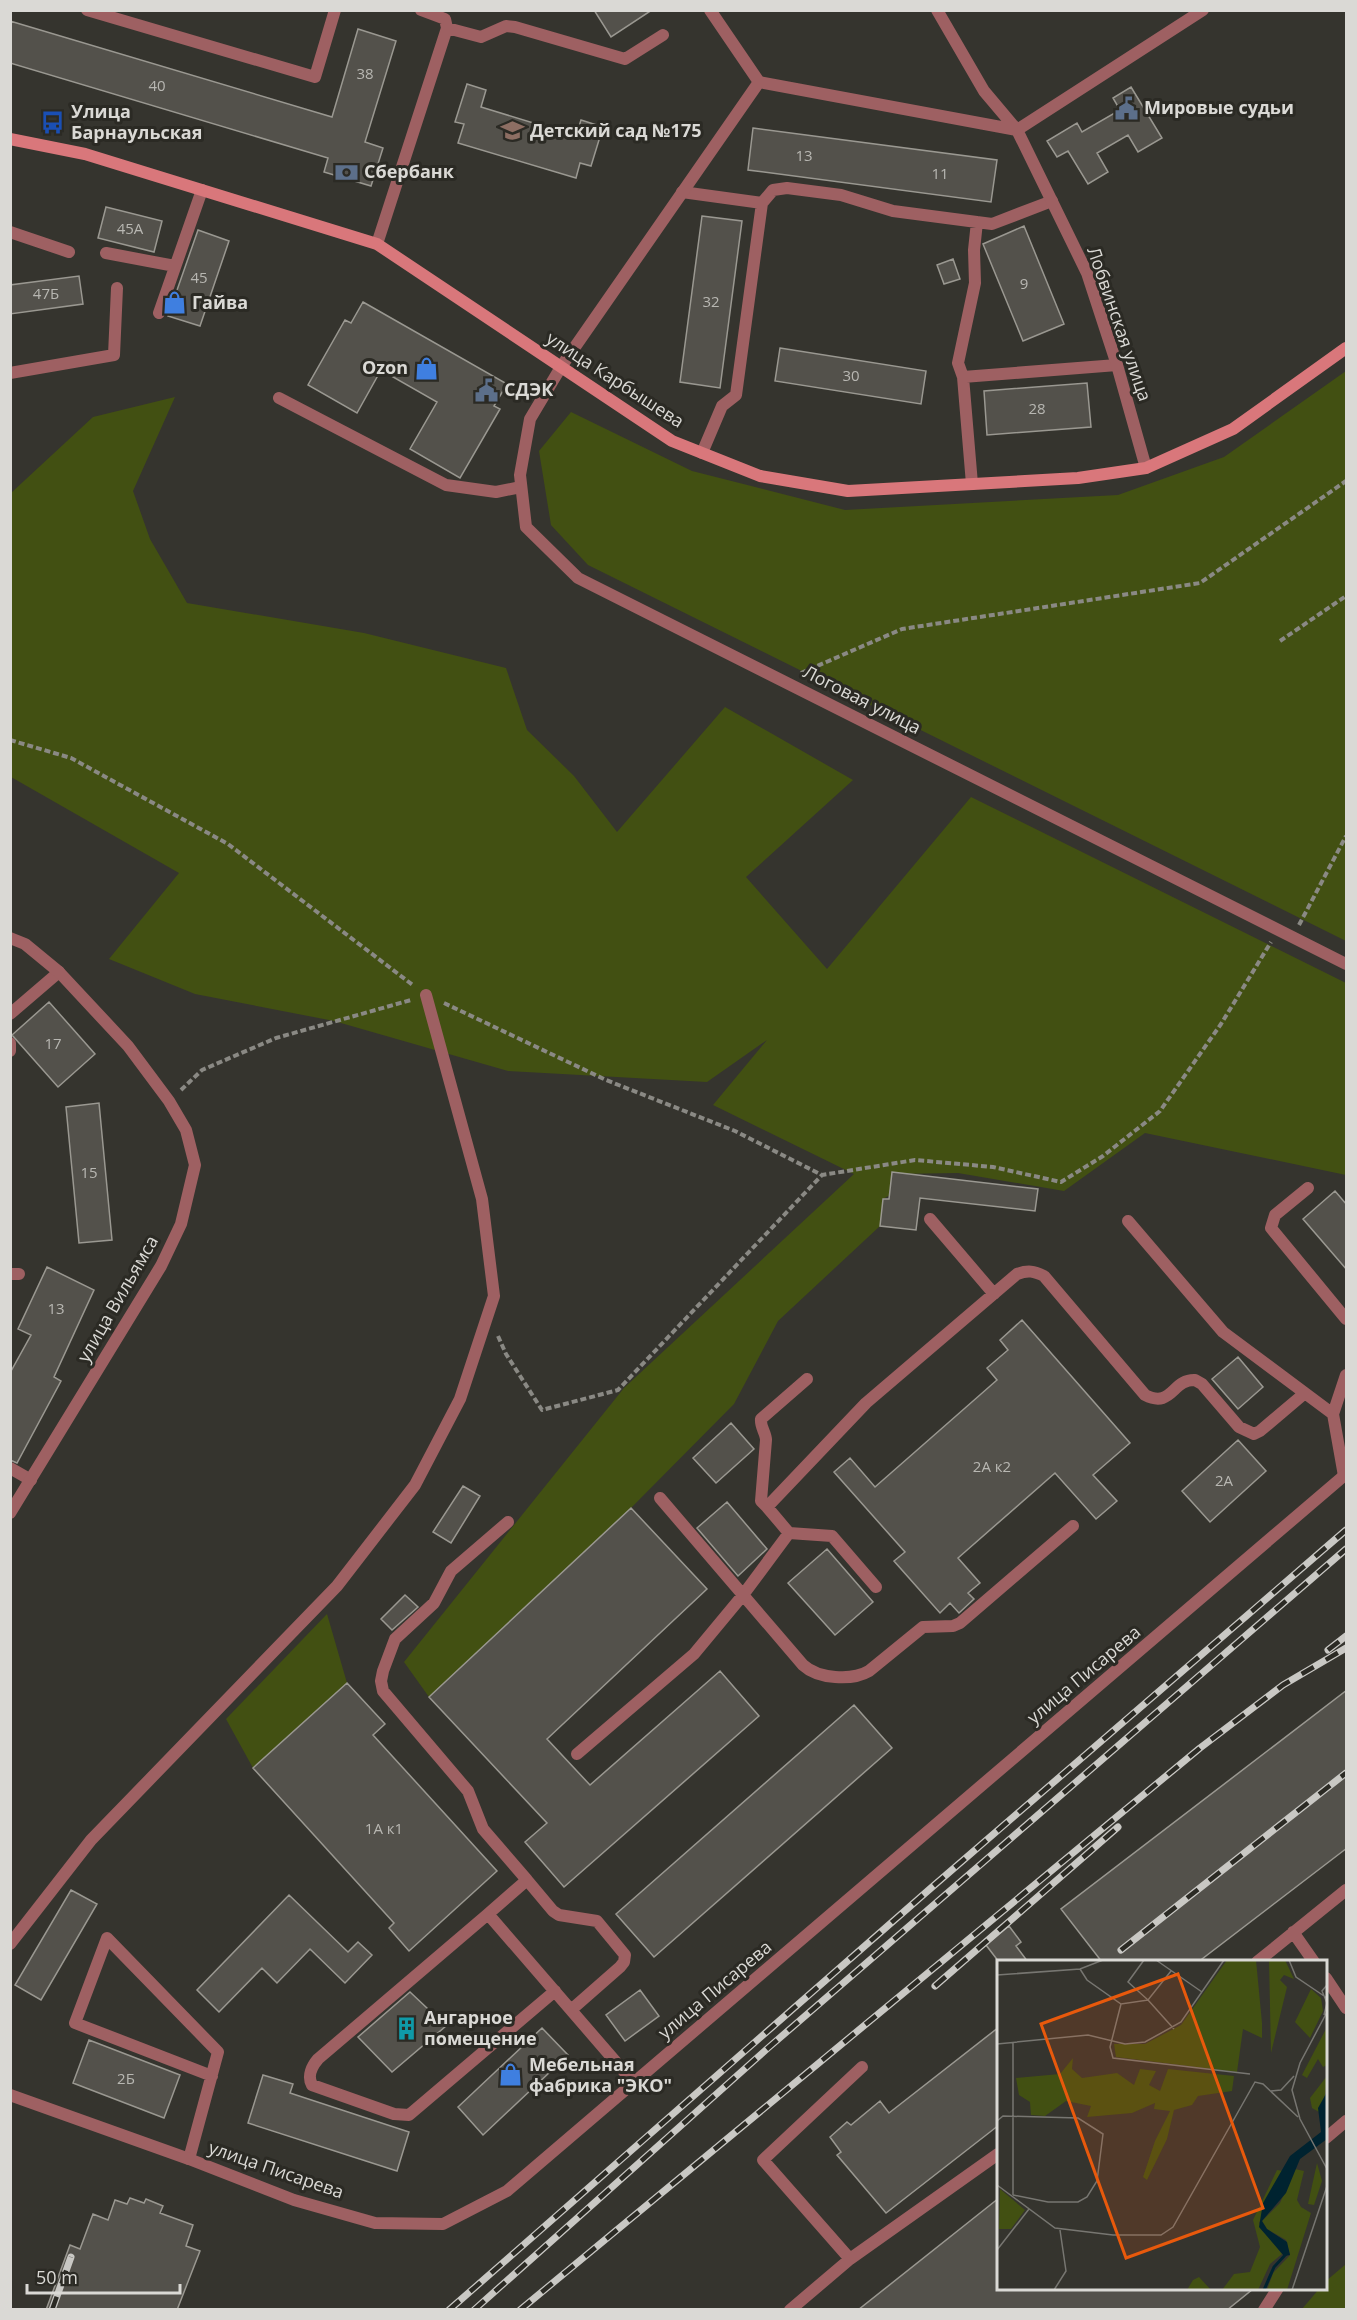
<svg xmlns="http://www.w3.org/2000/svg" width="1357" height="2320" font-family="'Open Sans',sans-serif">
<rect width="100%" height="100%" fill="#35342e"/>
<!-- green -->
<path fill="#425012" d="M1346,371V941L588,565L551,525L539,451L571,412L692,471L845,510L1118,495L1224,457Z
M175,397L133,491L150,539L187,603L364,633L506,668L527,730L574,776L617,832L725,707L853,780L746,877L827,969L971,797L1346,983V1175L1145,1133L1064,1191L958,1173L892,1174L890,1195L883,1199L880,1226L778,1321L734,1404L631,1508L429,1697L404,1662L624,1388L854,1174L713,1105L767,1040L707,1082L508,1071L334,1021L195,994L109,959L179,873L11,777V493L93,417Z
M327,1614L347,1683L253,1768L226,1719Z
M1346,2264V2309H1302L1319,2289L1326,2288V2281Z"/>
<!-- building -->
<path fill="#53514b" stroke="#9a9891" stroke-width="1.5" d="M594,10H652L611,37Z
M10,21L332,117L358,29L396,41L365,142L383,148L371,186L324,172L328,158L10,63Z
M467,84L486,90L481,107L576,136L581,120L603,127L591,166L580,163L576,178L458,143L464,124L455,122Z
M1131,87L1162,138L1138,152L1128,135L1097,153L1108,172L1088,184L1068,151L1057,157L1047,141L1077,123L1082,132L1120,110L1113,98Z
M753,128L997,160L991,202L748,170Z
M106,207L162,221L154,252L98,238Z
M702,216L742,221L720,388L680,382Z
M1024,226L1064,324L1023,341L983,244Z
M198,230L229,241L200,326L168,316Z
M953,259L960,279L944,284L937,265Z
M79,276L83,304L10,314V285Z
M363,302L507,384L494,406L500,409L460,478L410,449L437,402L381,370L357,413L308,385L345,320L351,323Z
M780,348L926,371L921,404L775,381Z
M1087,383L1091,427L987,435L984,391Z
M49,1002L95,1054L58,1087L12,1035Z
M99,1103L112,1240L79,1243L66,1107Z
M892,1172L1038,1189L1035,1211L920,1198L916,1230L880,1226L883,1199H889Z
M1335,1191L1347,1205V1270L1303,1219Z
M47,1267L94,1290L54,1377L61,1381L17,1463L10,1460V1373L31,1335L18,1329Z
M1022,1320L1130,1443L1093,1475L1117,1501L1096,1519L1055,1473L958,1558L980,1583L968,1593L974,1599L959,1613L950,1603L940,1613L894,1561L905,1552L834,1472L850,1458L875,1487L997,1380L987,1368L1008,1350L1000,1340Z
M1238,1357L1263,1387L1238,1409L1212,1379Z
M731,1423L754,1449L716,1483L693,1458Z
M1238,1440L1266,1471L1210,1522L1182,1491Z
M463,1486L480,1496L451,1543L433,1532Z
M727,1502L767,1549L738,1576L697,1528Z
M631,1508L707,1589L547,1739L590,1785L720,1671L759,1716L564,1887L525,1842L547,1823L429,1697Z
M827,1549L873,1602L835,1635L788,1583Z
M405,1595L418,1607L392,1630L381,1619Z
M347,1683L385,1724L373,1735L497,1871L409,1951L389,1928L394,1923L253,1768Z
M1347,1690V1848L1198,1962H1102L1061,1909Z
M854,1705L892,1748L654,1957L616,1914Z
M71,1890L97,1904L41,2000L15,1985Z
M289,1895L348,1952L358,1942L372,1955L345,1983L310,1949L277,1983L262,1968L219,2012L197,1990Z
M1009,1926L1021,1942L1016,1946L1028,1962H999L986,1945Z
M640,1990L659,2016L625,2041L606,2015Z
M410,1992L446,2026L392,2072L358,2037Z
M999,2027V2125L886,2213L837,2155L841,2152L830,2137L847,2122L851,2125L880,2101L889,2113Z
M542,2028L568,2055L483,2135L458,2107Z
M89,2040L180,2075L164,2118L73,2083Z
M263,2075L293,2084L290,2093L409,2132L397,2171L248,2123Z
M130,2198L144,2203L146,2199L163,2206L160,2213L193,2225L186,2246L200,2251L177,2310H46L70,2245L80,2249L93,2214L108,2220L115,2200L127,2204Z
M999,2198V2289H1253L1227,2310H858Z"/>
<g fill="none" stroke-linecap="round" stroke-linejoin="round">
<!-- path -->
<path stroke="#8a8984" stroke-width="4" stroke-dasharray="6 3" stroke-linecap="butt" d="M1280,641L1346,596
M801,673L902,629L1200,583L1346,481
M10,740L71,758L228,844L414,986
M1299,925L1346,836
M444,1003L606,1080L735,1131L822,1175L915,1160L993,1167L1061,1182L1103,1156L1160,1111L1221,1024L1271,942
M181,1090L202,1070L276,1038L411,1000
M498,1336L506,1354L542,1410L618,1390L822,1175"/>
<!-- lane -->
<path stroke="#9e6062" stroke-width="12" d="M87,10L315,77L335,10
M447,28L481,37L506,26L515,27L625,59L663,35
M682,192L762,203L736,395L722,406L702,453
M762,203L773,190L787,188L841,195L893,211L992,224L1052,201
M10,232L69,252
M377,244L447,28L445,19L421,10
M106,253L175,266
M159,313L202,190
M10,373L114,355L117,288
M963,377L958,363L975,283L974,250L977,222
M279,398L446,485L496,492L521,487
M972,484L963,377L1117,365
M10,1014L59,972
M10,1043V1051
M1308,1188L1275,1215L1271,1228L1346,1319
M930,1219L994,1294
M1128,1221L1223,1332L1333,1414
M10,1274H19
M10,1468L31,1480
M1344,1476L1333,1414L1346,1375
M660,1498L803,1665C818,1679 852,1681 869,1671L923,1627L953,1626L960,1623L1073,1526
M767,1507L761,1501L766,1440C766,1433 760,1427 761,1419L807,1379
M508,1522L451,1571L434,1603L395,1639L383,1671L381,1681L383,1691L468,1791L483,1829L527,1880L488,1914L634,2083
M789,1533L832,1536L876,1587
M577,1754L694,1654L743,1595L789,1533L767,1507L866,1403L1017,1274C1028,1270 1034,1271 1044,1276L1145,1395C1172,1409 1172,1379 1195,1380L1202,1384L1239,1427L1254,1434L1260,1431L1305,1393
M527,1880L553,1911L559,1915L597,1921L625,1955L624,1962L620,1967L571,2010
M488,1914L318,2059C312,2066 307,2076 312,2085L394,2114L409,2115L555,1991
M1293,1932L1314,1962
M10,1944L91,1840L337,1586L415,1485L460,1399L494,1296L482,1199L426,995
M1257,1962L1346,1890
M1326,1978L1346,2008
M1326,2138L1346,2121
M189,2159L218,2052L107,1938L75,2023L212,2076
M850,2259L763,2160L862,2067
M790,2310L850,2259L998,2154
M1264,2310L1278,2288"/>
<!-- street -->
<path stroke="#9e6062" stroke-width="12" d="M710,10L759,82L1017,130L1087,273L1117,365L1146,468
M937,10L984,91L1017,130L1203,10
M759,82L561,367L530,419L520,475L526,527L578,578L1346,964
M10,938L25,944L59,972L128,1046L169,1101L186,1130L195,1165L181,1224L161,1266L10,1513
M10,2095L189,2159L294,2200L375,2223L443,2224L507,2191L1346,1474"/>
<!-- secondary -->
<path stroke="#d9777b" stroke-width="12" d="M10,139L85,154L377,244L672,441L760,476L848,491L1078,478L1146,468L1233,429L1346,348"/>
<defs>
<path id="rail" d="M1328,1650L1346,1636
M1121,1950L1346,1773
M935,1986L1118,1827
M52,2310L71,2257
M449,2310L931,1888L1346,1530
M474,2310L768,2048L1346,1549
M520,2310L1200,1748L1283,1685L1346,1648"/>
</defs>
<!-- rail casing -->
<use href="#rail" stroke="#c9c8c4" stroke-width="7"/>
<!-- rail -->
<use href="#rail" stroke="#2b2a24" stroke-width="4.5" stroke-dasharray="14" stroke-linecap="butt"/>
</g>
<!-- icons -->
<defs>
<symbol id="civic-bare" viewBox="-9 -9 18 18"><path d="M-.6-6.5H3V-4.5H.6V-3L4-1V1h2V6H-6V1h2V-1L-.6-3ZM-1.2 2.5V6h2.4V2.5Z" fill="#5c6f8a" stroke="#2b2a24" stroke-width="2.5" paint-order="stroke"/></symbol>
<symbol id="bus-bare" viewBox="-9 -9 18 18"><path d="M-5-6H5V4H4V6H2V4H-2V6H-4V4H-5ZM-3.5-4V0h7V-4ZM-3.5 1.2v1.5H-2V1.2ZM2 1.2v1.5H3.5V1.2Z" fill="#1a4fb4" stroke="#2b2a24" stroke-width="2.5" paint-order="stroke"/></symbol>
<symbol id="school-bare" viewBox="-9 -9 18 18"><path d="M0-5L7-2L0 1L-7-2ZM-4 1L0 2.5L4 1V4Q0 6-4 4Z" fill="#8d6e63" stroke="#2b2a24" stroke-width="2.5" paint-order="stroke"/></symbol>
<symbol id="bank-bare" viewBox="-9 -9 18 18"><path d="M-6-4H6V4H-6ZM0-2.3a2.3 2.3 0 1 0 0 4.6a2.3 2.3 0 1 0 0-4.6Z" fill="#5c6f8a" stroke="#2b2a24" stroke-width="2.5" paint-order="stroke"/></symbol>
<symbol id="shop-bare" viewBox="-9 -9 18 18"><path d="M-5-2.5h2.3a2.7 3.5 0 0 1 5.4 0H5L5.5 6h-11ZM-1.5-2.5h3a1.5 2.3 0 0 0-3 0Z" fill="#3f7fe0" stroke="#2b2a24" stroke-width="2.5" paint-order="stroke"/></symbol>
<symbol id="building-bare" viewBox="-9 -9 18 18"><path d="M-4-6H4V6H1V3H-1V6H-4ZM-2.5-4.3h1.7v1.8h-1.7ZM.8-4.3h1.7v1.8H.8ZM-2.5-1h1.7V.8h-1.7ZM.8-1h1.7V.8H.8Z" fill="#0f9aa8" stroke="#2b2a24" stroke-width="2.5" paint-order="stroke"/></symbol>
</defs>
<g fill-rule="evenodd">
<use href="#civic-bare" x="1110" y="92" width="33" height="33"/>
<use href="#bus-bare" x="36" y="106" width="33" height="33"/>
<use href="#school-bare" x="496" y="114" width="33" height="33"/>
<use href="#bank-bare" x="330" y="156" width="33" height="33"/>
<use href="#shop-bare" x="158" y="286" width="33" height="33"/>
<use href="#shop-bare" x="410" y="352" width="33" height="33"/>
<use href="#civic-bare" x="470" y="374" width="33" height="33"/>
<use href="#building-bare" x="390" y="2012" width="33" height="33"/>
<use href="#shop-bare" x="494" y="2058" width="33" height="33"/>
</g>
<g text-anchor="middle" stroke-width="6" stroke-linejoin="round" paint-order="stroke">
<!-- number labels -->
<g font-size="15" fill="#b8b7b2">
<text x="365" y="79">38</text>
<text x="157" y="91">40</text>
<text x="804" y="161">13</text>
<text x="940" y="179">11</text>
<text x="130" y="234">45А</text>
<text x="199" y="283">45</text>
<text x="1024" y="289">9</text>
<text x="46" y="299">47Б</text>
<text x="711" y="307">32</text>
<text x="851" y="381">30</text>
<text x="1037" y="414">28</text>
<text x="53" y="1049">17</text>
<text x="89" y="1178">15</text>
<text x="56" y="1314">13</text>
<text x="992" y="1472">2А к2</text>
<text x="1224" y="1486">2А</text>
<text x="384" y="1834">1А к1</text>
<text x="126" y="2084">2Б</text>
</g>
<!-- poi labels -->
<g font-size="18" font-weight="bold" fill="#dad9d5" stroke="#2b2a24" text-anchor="start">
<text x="1144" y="114">Мировые судьи</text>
<text x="71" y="118">Улица<tspan x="71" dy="21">Барнаульская</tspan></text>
<text x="530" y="137">Детский сад №175</text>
<text x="364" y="178">Сбербанк</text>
<text x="192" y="309">Гайва</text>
<text x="408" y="374" text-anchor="end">Ozon</text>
<text x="504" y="396">СДЭК</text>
<text x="424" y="2024">Ангарное<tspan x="424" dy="21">помещение</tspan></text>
<text x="529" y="2071">Мебельная<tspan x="529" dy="21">фабрика "ЭКО"</tspan></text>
</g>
<!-- street labels -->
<g font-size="18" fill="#dad9d5" stroke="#2b2a24">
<text transform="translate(1119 324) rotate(71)" y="6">Лобвинская улица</text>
<text transform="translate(615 380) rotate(33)" y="6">улица Карбышева</text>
<text transform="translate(862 700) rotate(27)" y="6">Логовая улица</text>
<text transform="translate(118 1299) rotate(-60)" y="6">улица Вильямса</text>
<text transform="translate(1084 1675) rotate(-40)" y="6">улица Писарева</text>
<text transform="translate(715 1990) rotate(-40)" y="6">улица Писарева</text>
<text transform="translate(276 2170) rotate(19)" y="6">улица Писарева</text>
</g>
</g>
<!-- overview -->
<g transform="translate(997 1960)">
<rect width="330" height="330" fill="#35342e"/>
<path d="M230,0H259L265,63V78L246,69L240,112L119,97L117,84H148L184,65ZM272,0H288L297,19L287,15L283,20L290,27L274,93ZM314,29L324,38L326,51L313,78L298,62ZM330,67V105L326,107L321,99L310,118L305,115ZM76,98L75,109L85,118L120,113L137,125L143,109L159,111L152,125L163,131L171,109L237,116L235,131L201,136L195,145L177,150L170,179L150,220L146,217L158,181L173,151L157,149L158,143L135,153L90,157L94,146L69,141L48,156L34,155L33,142L22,135L19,118L63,114ZM330,116L328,135L322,152L315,148L313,138ZM320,203L325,221L317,245L311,244ZM298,209L307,211L300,240L304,247L314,253L290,330H270L276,313L293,295L289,280L270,269L265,261L283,243ZM280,210L286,211L262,263L285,294L273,304L261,330H225L237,314L253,312L263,287L256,260ZM3,229L28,250L14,269H2ZM202,317L214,330H190L196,320Z" fill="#425012"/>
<path d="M330,132V179L303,199L289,233L265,261L270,269L290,282L293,295L287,296L262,267L266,243L293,196L324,172L321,148Z" fill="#002330"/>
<path fill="none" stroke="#002330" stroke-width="3" d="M267,330L277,307L290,293"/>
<path fill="none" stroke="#777671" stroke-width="1.5" d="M147,0L131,22L151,40L174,11M159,0L205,32M292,0L299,17L330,38M83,9L90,20L124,44L151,40L177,69M0,15L83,9L106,0M124,44L113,87L116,98L253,114M330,52L303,103L295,130L303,159L330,209M327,55L330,43L325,31L330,25M0,84L91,75L128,84L148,82L184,62L227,0M274,131L284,130L297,116M0,161L6,156L81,158L106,174L100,221L90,237L81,242H51L16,235M0,225L58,268L116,275H164L176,267L258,122L266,124L301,157M16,235V82M0,290L32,249M57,330L69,311L63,270M295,330L330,226"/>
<path fill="#e8590c" fill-opacity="0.15" stroke="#e8590c" stroke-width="3" d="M181,14L266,248L129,298L44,64Z"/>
<rect width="330" height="330" fill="none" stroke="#dad9d5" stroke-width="3"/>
</g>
<!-- border -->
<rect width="1357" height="2320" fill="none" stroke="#dad9d5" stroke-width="24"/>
<!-- scale -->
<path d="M27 2284v9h153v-9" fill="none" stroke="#dad9d5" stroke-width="3"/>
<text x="36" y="2284" font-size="18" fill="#dad9d5" stroke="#2b2a24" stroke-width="4.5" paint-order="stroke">50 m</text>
</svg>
